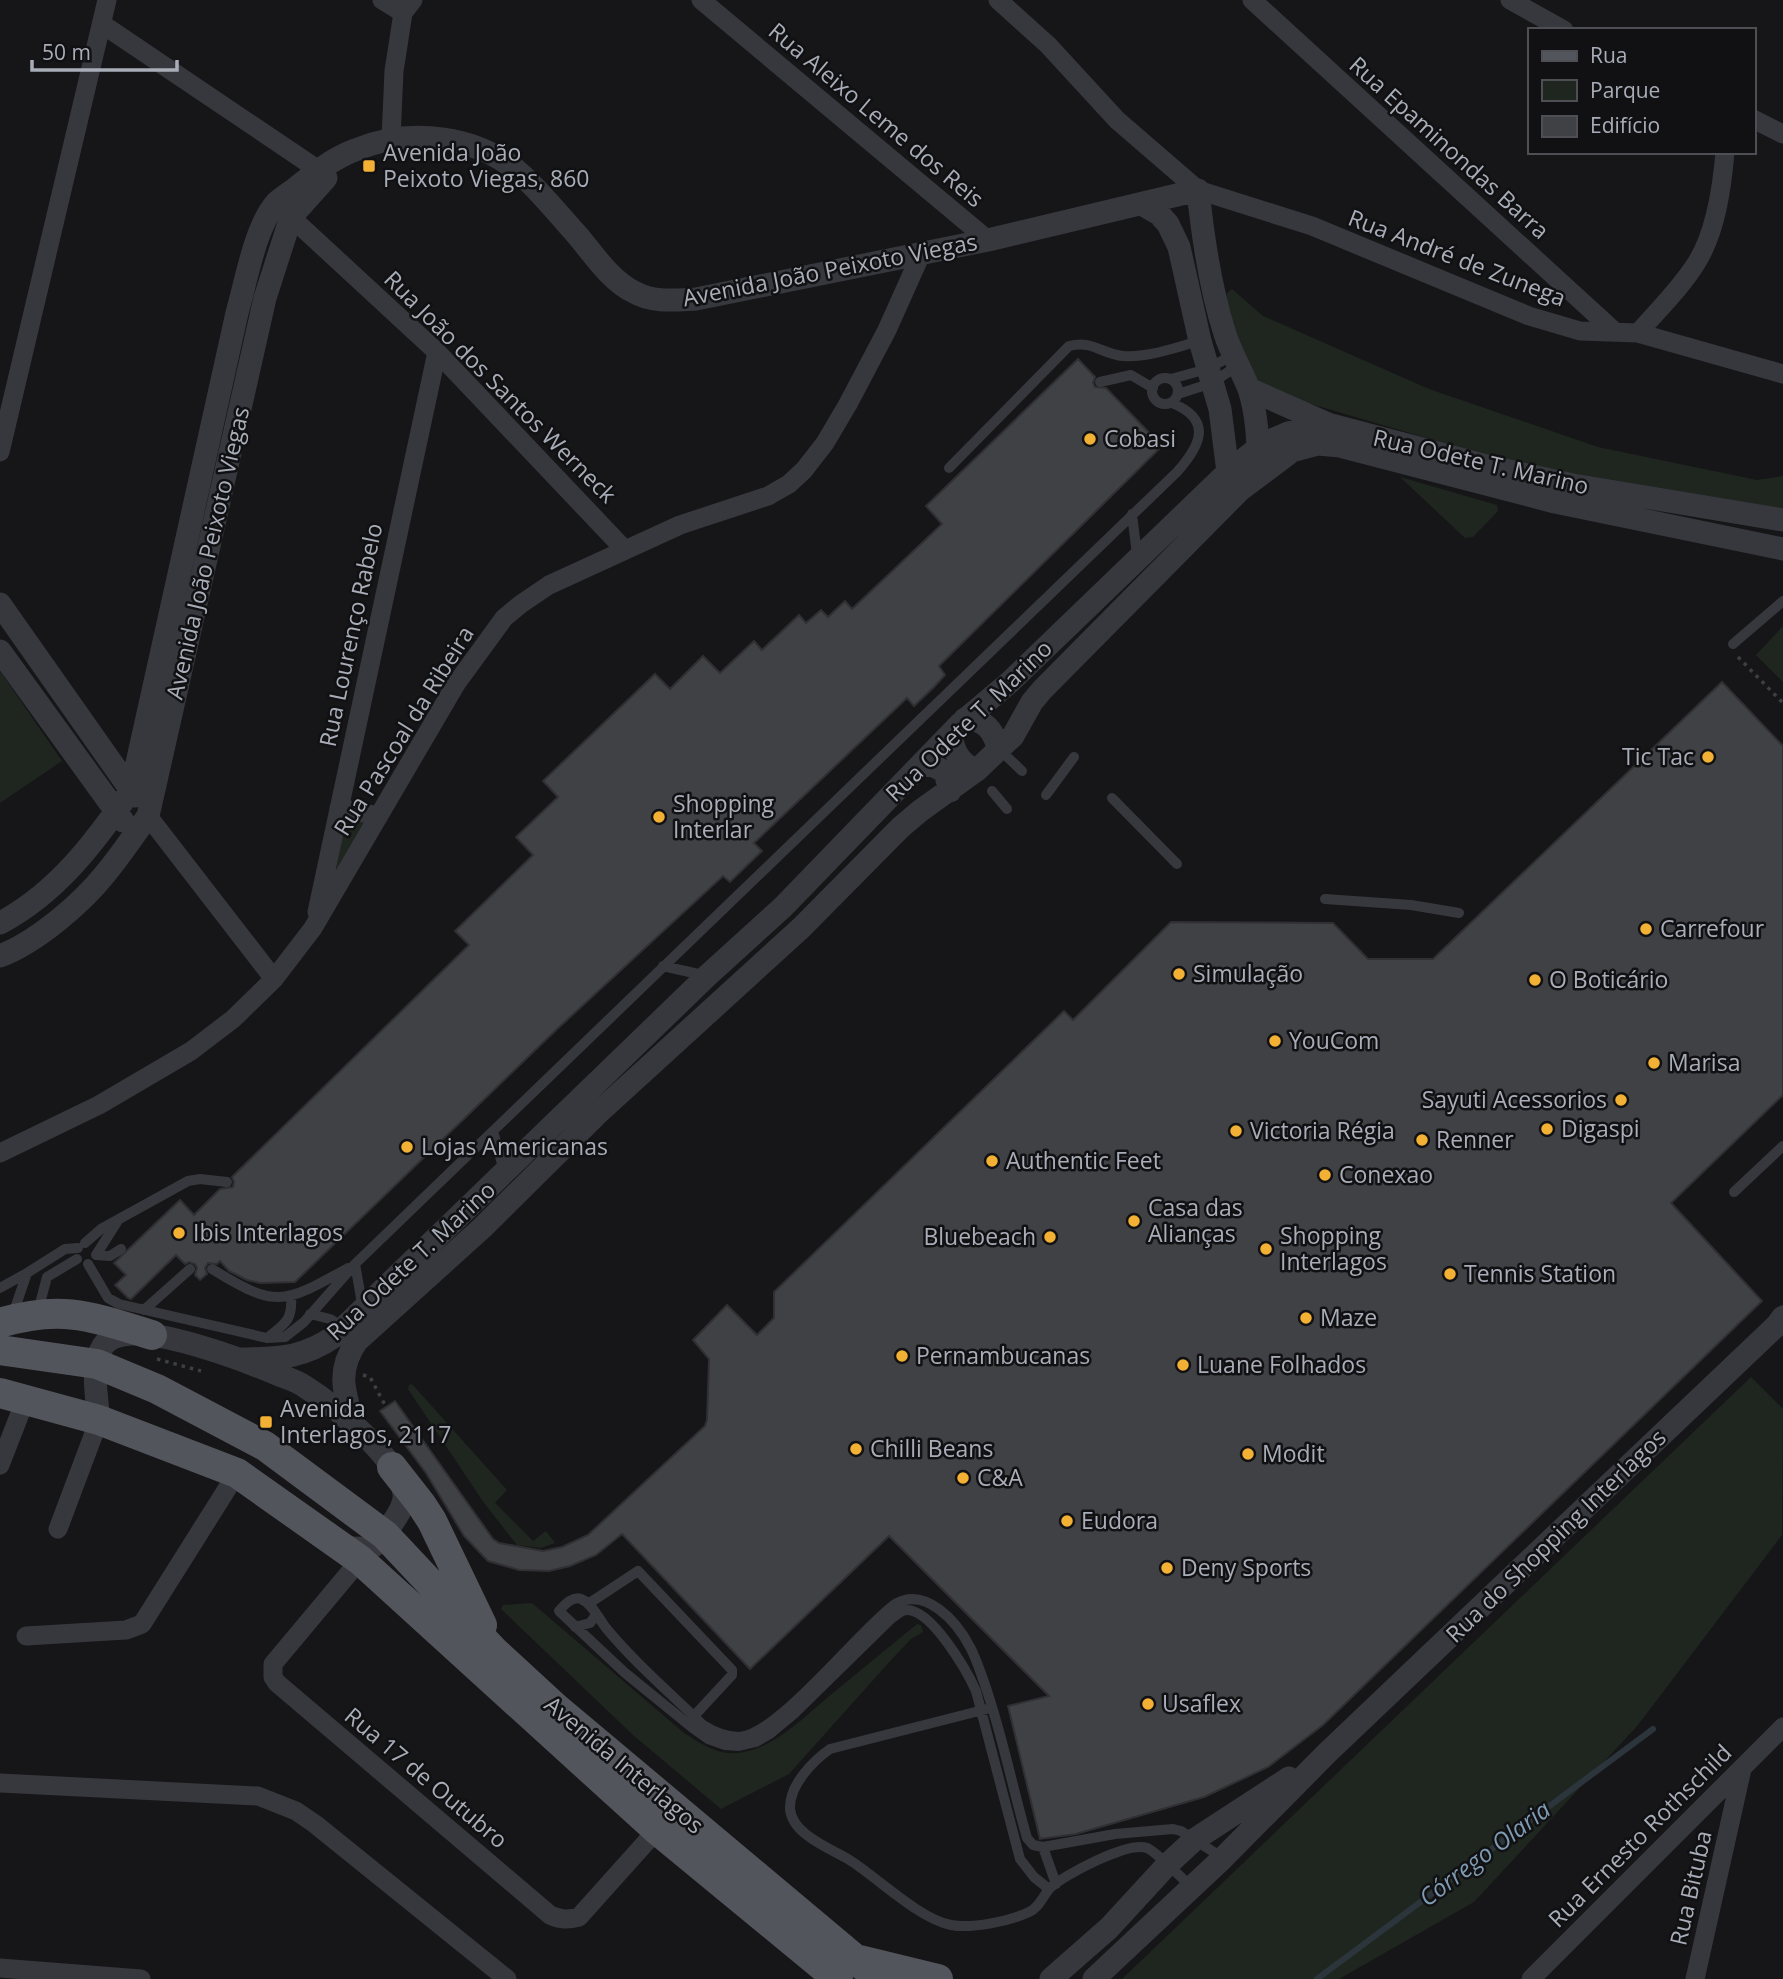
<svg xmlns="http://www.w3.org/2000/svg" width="1783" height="1979" font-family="'Open Sans',sans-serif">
<rect width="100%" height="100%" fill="#161618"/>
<!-- green -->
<path fill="#1e261f" d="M1232,289L1263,316L1429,389L1598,447L1757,480L1783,476V511L1563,473L1471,451L1284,396L1252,378L1226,307L1227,293Z
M1400,477L1497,505L1498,511L1473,537L1465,538Z
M1783,626V682L1756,655Z
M0,671L62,761L0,803Z
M347,811L371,817L333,884Z
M1751,1377L1783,1409L1782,1535L1638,1725L1474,1902L1339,1979H1122Z
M412,1384L507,1490L495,1503L533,1541L546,1531L555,1543L541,1548L517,1545L484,1503L408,1389L409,1385Z
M532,1603L684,1733C703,1745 720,1757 744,1752C777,1746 807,1714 833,1693C861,1670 889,1647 917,1624L921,1625L923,1632L911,1639L892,1659L789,1774L721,1809L633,1735L501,1609L503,1605Z"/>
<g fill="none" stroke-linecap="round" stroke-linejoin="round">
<!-- stream -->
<path stroke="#2c353c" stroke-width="6" d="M1317,1979L1653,1729"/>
</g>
<!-- building -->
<path fill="#404145" stroke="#303034" stroke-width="2" d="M1078,359L1095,377L1093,383L1095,387L1106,388L1162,446L939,666L945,675L934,687L914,706L907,698L754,843L762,851L730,882L723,876L555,1031L295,1282L260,1283L247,1280L229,1271L220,1261L217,1264L208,1263L205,1268L207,1274L200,1280L195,1275L197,1268L195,1264L189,1262L185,1264L176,1255L131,1299L128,1298L115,1285L126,1275L114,1263L180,1200L194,1215L220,1189L233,1187L234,1182L232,1177L469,945L455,931L533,855L516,837L558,797L543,781L655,674L670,689L703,656L720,673L754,641L762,650L799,615L806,623L821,610L828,617L845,601L852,609L942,524L926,506Z
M1722,682L1783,746V1095L1671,1203L1762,1301L1323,1725L1268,1767L1204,1797L1076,1834L1040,1839L1008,1706L1049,1696L889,1536L750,1669L622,1534L596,1555L570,1566L549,1571L519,1570L488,1561L464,1536L426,1473L380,1411L395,1401L493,1539L499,1543L543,1551L562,1547L588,1535L705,1426L707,1420L709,1359L693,1340L727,1305L757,1335L774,1318V1292L1064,1011L1073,1020L1171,922L1333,923L1368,959H1433Z"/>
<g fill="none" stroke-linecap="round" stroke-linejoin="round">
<!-- path -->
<path stroke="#3d3f44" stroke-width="3.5" stroke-dasharray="3.5 5" stroke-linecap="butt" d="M1738,657L1783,703
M157,1359L201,1371
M363,1375L370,1377L386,1407"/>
<!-- service -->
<path stroke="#37383d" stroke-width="10" d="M1152 391a13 13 0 1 1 26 0a13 13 0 1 1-26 0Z
M1171,379L1207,369L1233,355
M1100,382L1131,375L1153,388
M1178,394L1212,383L1237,366
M949,468L1069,346C1092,340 1102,354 1123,356C1148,358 1176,347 1200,341
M1132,514L1137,555
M1733,644L1783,601
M1000,750L1022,771
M992,791L1007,809
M1046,795L1074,757
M1112,798L1177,864
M1325,899L1411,905L1459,913
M663,966L707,976
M493,1131L504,1171
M1734,1192L1783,1146
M117,1222L96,1255L110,1256L121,1249
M85,1243L101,1229L188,1181L200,1179L227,1182
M88,1264L108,1298L119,1304L267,1338L285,1337L304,1322L355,1264L1177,472C1201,445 1213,420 1172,403
M355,1264L363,1309
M212,1269C277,1309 283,1304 348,1268
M0,1288L27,1273
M144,1310L190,1269
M38,1311L47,1277L77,1259
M13,1314L27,1273L65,1249L78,1248
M310,1314L330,1319L344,1328
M267,1338C285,1324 293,1320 291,1296
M588,1604L638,1571L732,1670V1675L694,1716
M575,1627L590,1623L596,1615
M987,1709L830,1749C813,1761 789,1785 790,1809C792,1834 829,1848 848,1859C877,1877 919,1919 951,1925C972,1929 1010,1921 1029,1912C1039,1908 1043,1896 1050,1888C1064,1875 1128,1841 1147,1848C1157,1852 1181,1878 1191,1886
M1043,1847L1056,1884
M1049,1889L1034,1877L1020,1859L976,1691C967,1671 932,1610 907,1610C901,1610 897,1615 892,1618L794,1714L770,1734L756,1742L739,1746L725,1745L708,1739L694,1729L624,1672L559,1611C564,1605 573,1596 581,1599C592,1603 599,1619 606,1628C635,1663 670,1693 703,1725C714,1732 726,1737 739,1737C778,1735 858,1631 895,1604C926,1586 957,1622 970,1647C976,1658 980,1671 984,1682C1002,1733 1012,1786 1027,1838L1033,1845L1043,1847L1115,1834L1173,1829L1181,1831L1223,1858"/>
<!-- minor -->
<path stroke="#37383d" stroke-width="19" d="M382,0L403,13
M701,0L988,240
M998,0L1048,45L1117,120L1198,190L1312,226L1529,316L1580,331L1638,333L1783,374
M1252,0L1614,331
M1510,0L1564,30
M102,24L317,169
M1753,119L1783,134
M391,138L394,71L403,13L413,0
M281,208L437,352L625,550
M1638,333C1658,310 1681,288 1697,262C1716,231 1722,188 1725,152
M0,452L107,0
M339,808L379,816
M148,816L274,979
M317,912L437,352
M0,1153L99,1105L191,1051L233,1019L274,979L313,928L456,684L504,618L521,604L549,585L680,525L768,496L789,484L804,470L825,443L848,404L887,330L921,254
M0,1465L26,1398
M58,1529L99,1420
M360,1560L273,1664V1677L277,1683L550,1915C561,1920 568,1920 579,1917L657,1830
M26,1636L126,1630L142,1624L237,1473
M0,1783L258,1796L296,1811L315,1824L507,1979
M0,1968L141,1979
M1531,1979L1783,1727
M1695,1979L1742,1769"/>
<!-- tertiary -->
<path stroke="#37383d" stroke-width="23" d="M1142,204L1159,214L1168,224L1179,247L1200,341L1220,409L1228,472L1235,482
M1249,389L1328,424
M0,604L135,796
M0,651L123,821
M965,719C986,719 993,731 999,749
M951,734C953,751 960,765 977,770
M922,764L934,766L945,772L950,791
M0,923C57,893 95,842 131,790L237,313C246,282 255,227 276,203C282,197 291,192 297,187C316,172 332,159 355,150C410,127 480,135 524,177C543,195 560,216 578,236C594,255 611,281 634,292C653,303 675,300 696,299L988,240L1198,190C1203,239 1210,288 1225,334C1231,353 1242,371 1249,389C1258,417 1258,446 1259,475
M0,956C37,942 82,903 106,873C121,855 134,835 148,816L265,298L291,217L326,178
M244,1359C281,1358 303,1358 335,1336L707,976L783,907L960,724L1011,681L1228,472L1258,448L1274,439L1288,433L1328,424L1491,467L1573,485L1783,520
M99,1420C97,1398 90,1366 103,1346C112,1332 138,1333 153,1335C193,1342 242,1359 279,1375C287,1378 297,1381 304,1386C334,1405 397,1457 404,1493C406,1505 396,1517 390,1527C376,1551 368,1550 342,1547
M354,1425C344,1392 336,1371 357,1341L482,1228L597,1114L801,928L901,827L920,811L977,770L999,749L1013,736L1032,702L1042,690L1240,490L1292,451L1318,444L1340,446L1555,502L1783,549
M1051,1979L1109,1928L1167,1865L1194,1840L1289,1778
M1094,1979L1223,1858L1327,1753L1777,1325L1783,1317"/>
<!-- primary -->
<path stroke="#53555c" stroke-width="30" d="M0,1323C62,1304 93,1317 152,1335
M0,1350L97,1364L157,1389L265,1446L385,1535L494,1651L556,1708L879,1979
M0,1393L99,1420L237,1473L360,1560L657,1830L838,1979
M392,1467L421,1504L432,1521L482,1625
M860,1960L938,1979"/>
</g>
<!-- markers -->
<g fill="#f2b134" stroke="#111113" stroke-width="2.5">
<rect x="362" y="159" width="14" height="14" rx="3.5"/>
<circle cx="1090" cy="439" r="7"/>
<circle cx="1708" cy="757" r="7"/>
<circle cx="659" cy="817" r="7"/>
<circle cx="1646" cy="929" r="7"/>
<circle cx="1179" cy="974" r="7"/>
<circle cx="1535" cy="980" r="7"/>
<circle cx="1275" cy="1041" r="7"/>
<circle cx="1654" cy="1063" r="7"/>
<circle cx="1621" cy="1100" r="7"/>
<circle cx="1547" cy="1129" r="7"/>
<circle cx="1236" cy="1131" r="7"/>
<circle cx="1422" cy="1140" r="7"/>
<circle cx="407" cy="1147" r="7"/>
<circle cx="992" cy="1161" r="7"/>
<circle cx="1325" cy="1175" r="7"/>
<circle cx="1134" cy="1221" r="7"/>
<circle cx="179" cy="1233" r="7"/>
<circle cx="1050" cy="1237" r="7"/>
<circle cx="1266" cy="1249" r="7"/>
<circle cx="1450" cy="1274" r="7"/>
<circle cx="1306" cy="1318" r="7"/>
<circle cx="902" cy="1356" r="7"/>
<circle cx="1183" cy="1365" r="7"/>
<rect x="259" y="1415" width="14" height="14" rx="3.5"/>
<circle cx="856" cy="1449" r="7"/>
<circle cx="1248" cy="1454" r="7"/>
<circle cx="963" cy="1478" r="7"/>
<circle cx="1067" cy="1521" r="7"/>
<circle cx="1167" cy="1568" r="7"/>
<circle cx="1148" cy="1704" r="7"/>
</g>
<g text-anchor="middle" stroke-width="5" stroke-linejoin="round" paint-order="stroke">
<!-- street labels -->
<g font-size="23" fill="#a8adb8" stroke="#111113">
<text transform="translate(876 115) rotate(40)" y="8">Rua Aleixo Leme dos Reis</text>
<text transform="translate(1449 148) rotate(42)" y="8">Rua Epaminondas Barra</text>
<text transform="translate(1457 258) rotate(21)" y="8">Rua André de Zunega</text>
<text transform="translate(830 270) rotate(-11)" y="8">Avenida João Peixoto Viegas</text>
<text transform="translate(500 387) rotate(45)" y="8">Rua João dos Santos Werneck</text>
<text transform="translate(1481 462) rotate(13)" y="8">Rua Odete T. Marino</text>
<text transform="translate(208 553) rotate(-77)" y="8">Avenida João Peixoto Viegas</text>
<text transform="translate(351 635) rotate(-78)" y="8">Rua Lourenço Rabelo</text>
<text transform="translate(969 721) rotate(-44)" y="8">Rua Odete T. Marino</text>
<text transform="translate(404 731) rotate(-58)" y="8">Rua Pascoal da Ribeira</text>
<text transform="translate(411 1261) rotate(-43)" y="8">Rua Odete T. Marino</text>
<text transform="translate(1556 1536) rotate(-44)" y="8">Rua do Shopping Interlagos</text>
<text transform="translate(624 1765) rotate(40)" y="8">Avenida Interlagos</text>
<text transform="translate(426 1778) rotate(40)" y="8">Rua 17 de Outubro</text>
<text transform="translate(1640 1836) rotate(-45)" y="8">Rua Ernesto Rothschild</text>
<text transform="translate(1691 1888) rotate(-77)" y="8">Rua Bituba</text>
</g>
<!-- poi labels -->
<g font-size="23" fill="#a8adb8" stroke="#111113" text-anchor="start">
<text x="383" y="161">Avenida João<tspan x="383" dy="26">Peixoto Viegas, 860</tspan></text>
<text x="1104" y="447">Cobasi</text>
<text x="1694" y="765" text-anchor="end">Tic Tac</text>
<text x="673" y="812">Shopping<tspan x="673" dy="26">Interlar</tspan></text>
<text x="1660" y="937">Carrefour</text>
<text x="1193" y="982">Simulação</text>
<text x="1549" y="988">O Boticário</text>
<text x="1289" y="1049">YouCom</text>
<text x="1668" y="1071">Marisa</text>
<text x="1607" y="1108" text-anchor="end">Sayuti Acessorios</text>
<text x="1561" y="1137">Digaspi</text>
<text x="1250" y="1139">Victoria Régia</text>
<text x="1436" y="1148">Renner</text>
<text x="421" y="1155">Lojas Americanas</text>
<text x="1006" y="1169">Authentic Feet</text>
<text x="1339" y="1183">Conexao</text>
<text x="1148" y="1216">Casa das<tspan x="1148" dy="26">Alianças</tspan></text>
<text x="193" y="1241">Ibis Interlagos</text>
<text x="1280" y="1244">Shopping<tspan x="1280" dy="26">Interlagos</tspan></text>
<text x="1036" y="1245" text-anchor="end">Bluebeach</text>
<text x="1464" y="1282">Tennis Station</text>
<text x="1320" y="1326">Maze</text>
<text x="916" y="1364">Pernambucanas</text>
<text x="1197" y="1373">Luane Folhados</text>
<text x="280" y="1417">Avenida<tspan x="280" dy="26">Interlagos, 2117</tspan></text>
<text x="870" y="1457">Chilli Beans</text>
<text x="1262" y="1462">Modit</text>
<text x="977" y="1486">C&amp;A</text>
<text x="1081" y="1529">Eudora</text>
<text x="1181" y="1576">Deny Sports</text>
<text x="1162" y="1712">Usaflex</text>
</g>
<!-- water labels -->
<g font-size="24" font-style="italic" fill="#7f9bb3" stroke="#111113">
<text transform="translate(1485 1854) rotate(-37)" y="8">Córrego Olaria</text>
</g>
</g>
<!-- legend -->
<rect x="1528" y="28" width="228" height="126" fill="#111113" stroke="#4d4f55" stroke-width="2"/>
<rect x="1542" y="51" width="35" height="10" fill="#53555c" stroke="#4d4f55" stroke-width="2"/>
<text x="1590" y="63" font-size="21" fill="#a8adb8">Rua</text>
<rect x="1542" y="80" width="35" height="21" fill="#1e261f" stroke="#4d4f55" stroke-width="2"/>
<text x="1590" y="98" font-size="21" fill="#a8adb8">Parque</text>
<rect x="1542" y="116" width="35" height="21" fill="#404145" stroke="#4d4f55" stroke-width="2"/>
<text x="1590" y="133" font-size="21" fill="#a8adb8">Edifício</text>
<!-- scale -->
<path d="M32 60v10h145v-10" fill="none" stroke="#a8adb8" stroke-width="3.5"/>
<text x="42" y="60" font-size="21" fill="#a8adb8" stroke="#111113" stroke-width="5" paint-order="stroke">50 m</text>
</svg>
